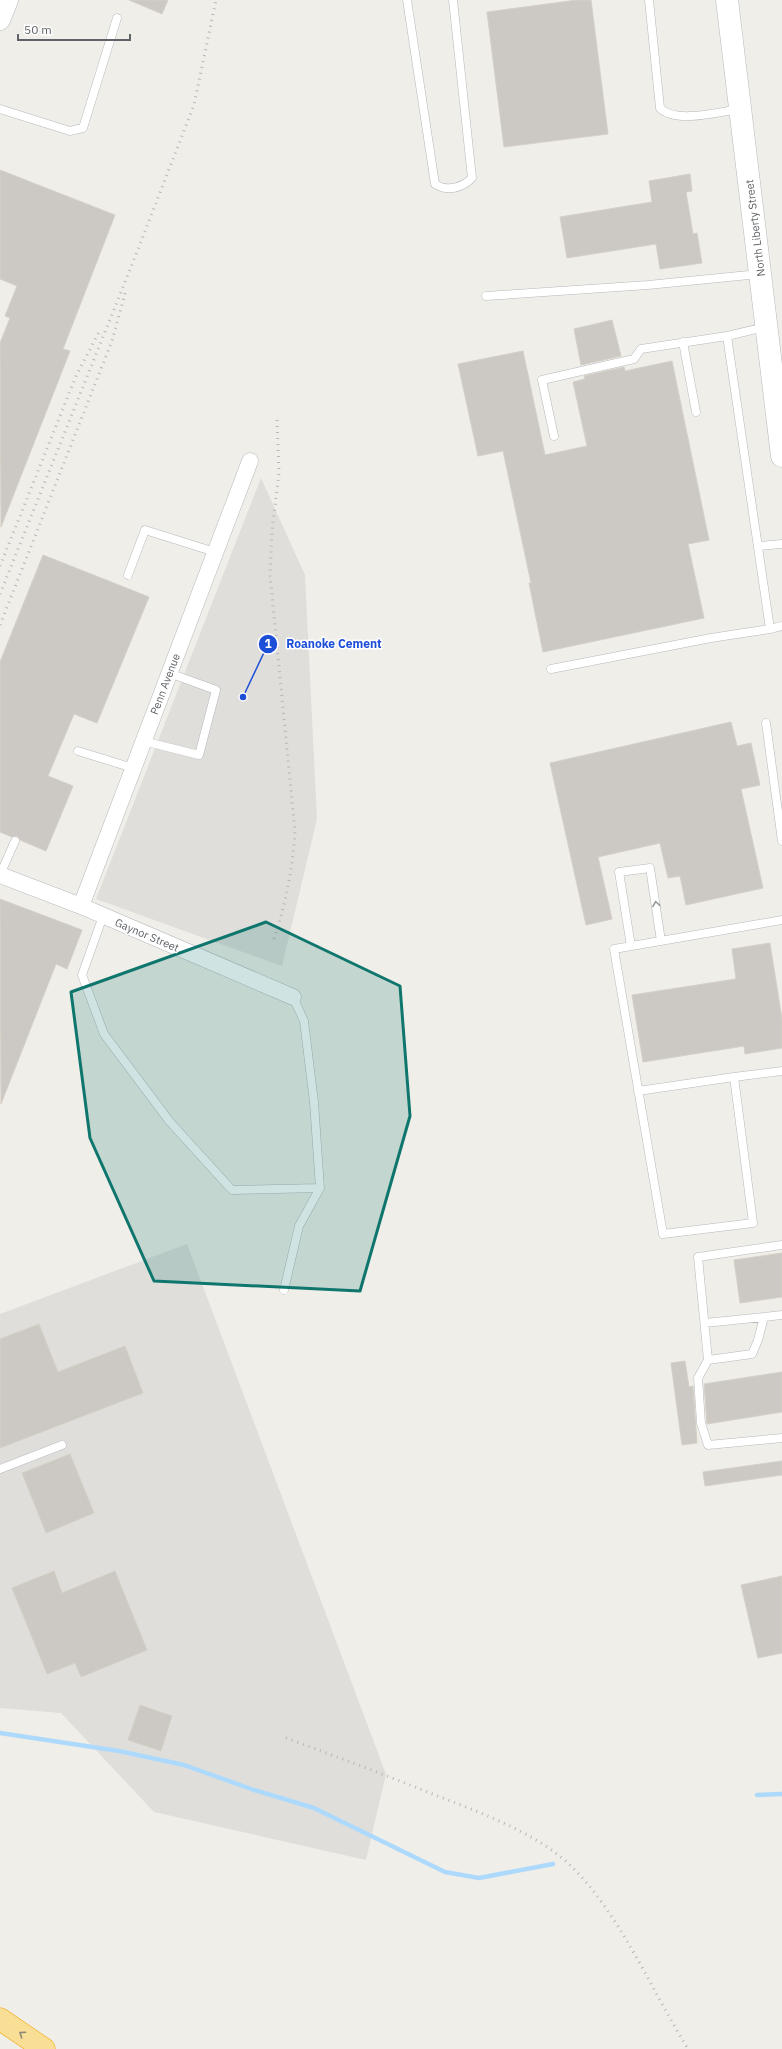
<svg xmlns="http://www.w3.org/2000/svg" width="782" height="2049" font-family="'IBM Plex Sans',sans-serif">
<rect width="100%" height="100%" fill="#f0eee8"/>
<!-- industrial -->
<path fill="#e0deda" d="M261,478L305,575L317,819L282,966L96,899Z
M187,1244L386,1774L366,1860L154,1812L61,1713L0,1708V1314Z"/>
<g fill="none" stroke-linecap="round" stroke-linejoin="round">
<!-- stream -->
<path stroke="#addafc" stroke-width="4.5" d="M0,1733L119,1751L184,1765L254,1790L314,1808L445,1872L479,1878L553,1864
M757,1795L782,1794"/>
</g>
<!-- building -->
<path fill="#ccc9c4" stroke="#d5d0c6" d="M129,0H168L162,14Z
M577,0H591L608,134L504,147L487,12Z
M0,170L115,215L63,349L70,351L1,527L0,343L10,318L5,316L17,286L0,279Z
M690,174L692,191L686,192L693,234L697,233L702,263L660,269L656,244L567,258L560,217L652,202L649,181Z
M612,320L621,356L581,365L574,329Z
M523,351L545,455L587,446L573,382L585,379L584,376L624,367L625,371L672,361L709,540L688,544L704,618L543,652L529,583H531L503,451L478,456L458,364Z
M43,555L149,597L97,723L74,714L48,776L73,786L46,851L20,840L17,836L12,837L0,832V662Z
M731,722L737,746L751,743L760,785L741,789L763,888L686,905L680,876L668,878L660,843L598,857L612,919L586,925L550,763Z
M0,899L82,930L67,969L56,964L1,1104Z
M770,943L782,1019V1048L745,1054L744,1046L643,1062L632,995L736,979L732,949Z
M782,1253V1297L740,1303L734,1260Z
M39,1324L58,1372L125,1346L143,1393L0,1448V1339Z
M685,1361L689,1387L693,1386L697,1443L682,1445L671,1363Z
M782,1372V1412L707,1424L704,1384Z
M70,1454L94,1513L46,1533L22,1473Z
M782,1461V1475L705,1486L703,1472Z
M54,1571L62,1593L115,1571L147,1650L81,1677L75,1663L47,1674L12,1588Z
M782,1576V1653L758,1658L741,1585Z
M140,1705L172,1716L161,1751L128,1740Z"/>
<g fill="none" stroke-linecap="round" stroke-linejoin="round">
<defs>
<path id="service" d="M407,0L435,184C447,192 462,188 472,178L453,0
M649,0L660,108C675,124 719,112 739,109
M0,109L70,131L83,128L117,18
M486,296L648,285L759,274
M765,327L727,336L770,629L782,626
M683,342L696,412
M554,436L542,380L634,359L641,349L727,336
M758,546L782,544
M128,575L145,530L215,552
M551,669L711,638L770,629
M766,723L782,841
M143,741L199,755L216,690L169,673
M78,751L133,768
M0,875L15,841
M103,916L82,975L104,1034L170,1122L232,1190L320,1188
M631,946L619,872L650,868L661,941
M734,1077L782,1071
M638,1091L734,1077L753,1223L663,1234L614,949L782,920
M284,1290L299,1226L320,1188L314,1102L304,1021L293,997
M782,1315L764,1317L758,1340L752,1354L708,1360L698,1378L701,1423L708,1445L782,1438
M705,1323L764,1317
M708,1360L698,1257L782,1245
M0,1469L62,1445"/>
<path id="minor" d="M0,875L81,906L293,997
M81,906L250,461"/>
<path id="tertiary" d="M0,20L8,0"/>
<path id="secondary" d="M727,0L782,456"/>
<path id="motorway" d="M0,2019L44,2049"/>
</defs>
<!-- service casing -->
<use href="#service" stroke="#b5b8bc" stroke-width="9"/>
<!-- minor casing -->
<use href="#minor" stroke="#b5b8bc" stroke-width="17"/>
<!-- tertiary casing -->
<use href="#tertiary" stroke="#b5b8bc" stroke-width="21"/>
<!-- secondary casing -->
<use href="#secondary" stroke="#b6babe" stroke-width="23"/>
<!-- motorway casing -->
<use href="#motorway" stroke="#efa409" stroke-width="23"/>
<!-- service -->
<use href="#service" stroke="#fff" stroke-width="8"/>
<!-- minor -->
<use href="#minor" stroke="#fff" stroke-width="16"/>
<!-- tertiary -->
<use href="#tertiary" stroke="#fff" stroke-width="20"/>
<!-- secondary -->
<use href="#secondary" stroke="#fff" stroke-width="22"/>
<!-- motorway -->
<use href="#motorway" stroke="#f9de96" stroke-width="22"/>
<!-- rail -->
<path stroke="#b6b7b7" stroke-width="3" stroke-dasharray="1 5" stroke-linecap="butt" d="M0,566L76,376L99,332
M0,594L135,257L194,105L216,0
M0,625L112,341L126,290
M274,939C286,902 292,872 295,832L270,574L272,531L279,473L277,420
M286,1738C335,1756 383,1774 430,1793C476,1811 536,1832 571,1866C620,1914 652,1991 688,2049"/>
</g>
<!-- one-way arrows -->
<defs><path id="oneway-chevron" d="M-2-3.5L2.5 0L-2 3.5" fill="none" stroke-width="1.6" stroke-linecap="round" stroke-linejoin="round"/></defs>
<use stroke="#979a9c" href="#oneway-chevron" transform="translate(656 904) rotate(-99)"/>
<use stroke="#8d8875" href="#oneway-chevron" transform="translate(22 2034) rotate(-146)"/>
<!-- marked area -->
<path fill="#0f766e" fill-opacity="0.2" stroke="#0f766e" stroke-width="3" stroke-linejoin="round" d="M266,922L400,986L410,1116L360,1291L154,1281L90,1138L71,992Z"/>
<g text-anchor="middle" stroke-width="3" stroke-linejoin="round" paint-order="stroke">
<!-- street labels -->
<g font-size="11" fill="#5f6367" stroke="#fff">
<text transform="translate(755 228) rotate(-97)" y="4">North Liberty Street</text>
<text transform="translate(165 684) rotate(-69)" y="4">Penn Avenue</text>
<text transform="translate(147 935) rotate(23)" y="4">Gaynor Street</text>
</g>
</g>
<!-- callouts -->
<path fill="none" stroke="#1d4ed8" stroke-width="1.5" d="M243 697L268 644"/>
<g fill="#1d4ed8" stroke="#fff" stroke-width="1.5">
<circle cx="243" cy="697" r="4"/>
<circle cx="268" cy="644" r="10"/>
</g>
<g font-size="12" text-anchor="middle" font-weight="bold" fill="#fff">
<text x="268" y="648">1</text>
</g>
<g font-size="12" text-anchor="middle" font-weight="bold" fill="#1d4ed8" stroke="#fff" stroke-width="3" stroke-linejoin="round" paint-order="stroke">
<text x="334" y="648">Roanoke Cement</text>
</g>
<!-- scale -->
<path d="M18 34v6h112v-6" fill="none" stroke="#5f6367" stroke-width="2"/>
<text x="24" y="34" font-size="12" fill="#5f6367" stroke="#ffffff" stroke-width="3" paint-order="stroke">50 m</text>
</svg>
